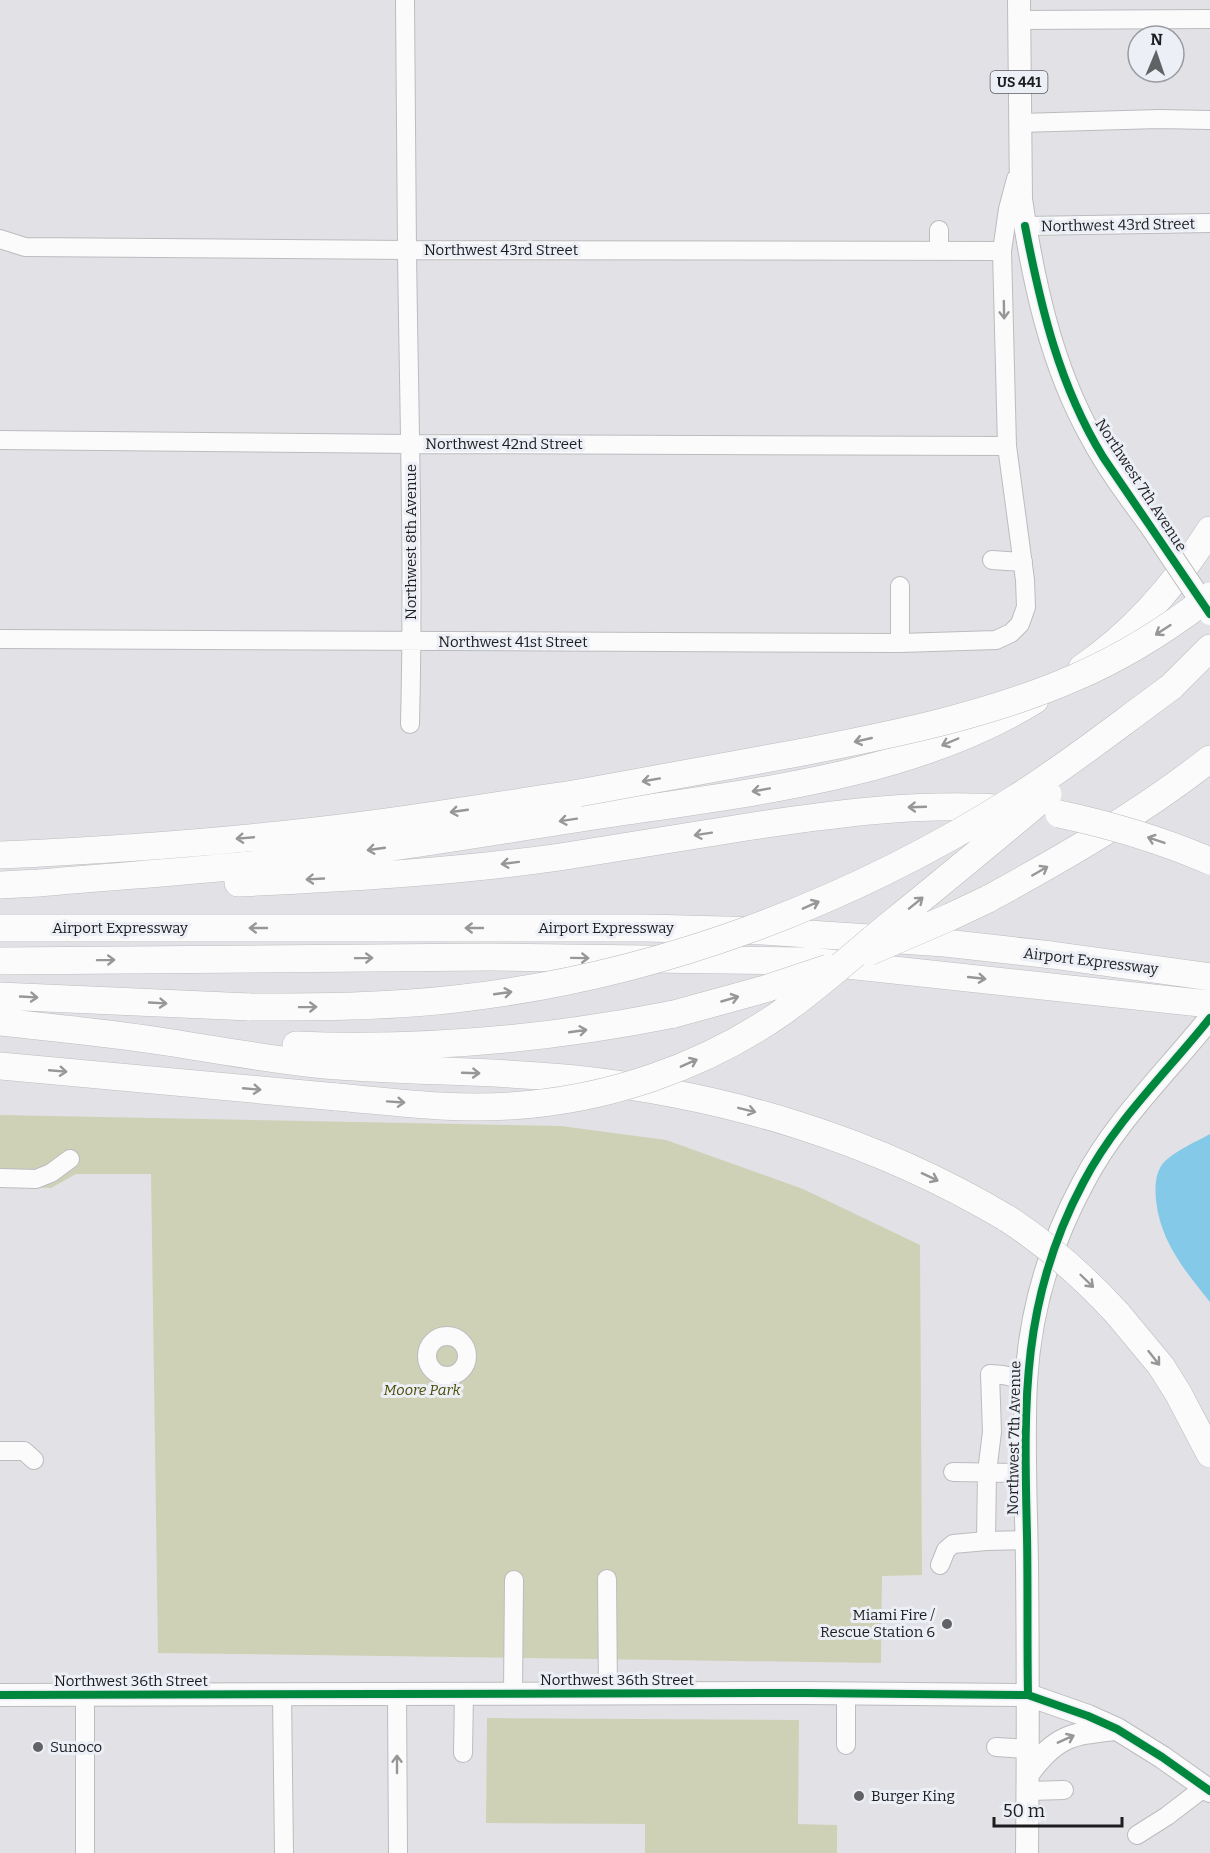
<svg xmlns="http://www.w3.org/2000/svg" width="1210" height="1853" font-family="Bitter,serif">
<rect width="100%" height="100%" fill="#e2e2e6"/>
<!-- green -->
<path fill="#cfd1b6" d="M0,1115L561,1126L666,1140L803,1189L920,1245L922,1575L882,1576L881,1663L158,1653L151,1174H76L51,1188L0,1186Z
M487,1718L799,1720L798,1824L837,1825V1853H645V1824L486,1823Z"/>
<!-- water -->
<path fill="#84c9e8" d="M1210,1134V1302C1185,1271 1160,1241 1156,1200C1155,1190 1155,1177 1160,1168C1167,1154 1196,1142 1210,1134Z"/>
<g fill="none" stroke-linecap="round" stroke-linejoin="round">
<defs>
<path id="minor" d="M405,0C406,83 406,167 407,251C409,408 414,566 410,724
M1019,20L1210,19
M1020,123L1159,119L1210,120
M1025,226L1210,223
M0,239L25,247L407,250L1002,251
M939,251V230
M0,440L411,444L1007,446
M992,560L1023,562
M0,639L900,643L996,640L1011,633L1020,624L1026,607L1025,580L1007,446L1002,251L1008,209L1016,179
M900,643V586
M0,1178L36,1179L51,1173L70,1159
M427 1356a20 20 0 1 1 40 0a20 20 0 1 1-40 0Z
M0,1451H24L34,1460
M953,1472L1025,1473
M986,1541L987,1472L992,1432L990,1374L1003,1375L1026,1380
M940,1565L946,1550L953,1544L986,1541L1027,1540
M607,1579L608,1693
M397,1693L398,1853
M282,1694L284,1853
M513,1694L514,1580
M85,1696V1853
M846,1745V1694
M996,1747L1028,1749
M463,1753L464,1694
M1028,1791L1064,1790
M1137,1835L1167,1816L1205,1787"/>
<path id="major" d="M1019,0L1021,199C1033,280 1051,366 1092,438C1109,470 1132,500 1153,529
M0,1695L805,1693L1028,1695L1088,1716L1117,1729L1162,1757L1210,1791
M1028,1774C1056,1736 1070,1734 1115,1729
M1027,1853C1028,1756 1028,1660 1027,1563C1026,1503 1023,1442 1026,1382C1030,1313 1050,1244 1083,1183C1115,1121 1167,1072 1210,1018"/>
<path id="highway" d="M1082,668C1133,633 1177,582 1210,530
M1171,687L1210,648
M0,855C90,851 179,845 268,836C372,826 476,809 579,793
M238,883C346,878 453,872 560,857C624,847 689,836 753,826C839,813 924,802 1011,809
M0,885L39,883C127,875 216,870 304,859C406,847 507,829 608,814C748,793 913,776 1035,700
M988,899C1065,857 1141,813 1210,759
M0,928H646L763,931L945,943L1052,955L1210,977
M0,961L492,957L810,961L1210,1004
M0,996L250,1007
M0,1022C55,1028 111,1033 166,1042C219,1050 271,1060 325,1065C408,1072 492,1070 575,1079C727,1095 876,1140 1008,1219
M296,1045C423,1050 550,1039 674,1014
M0,1066L337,1097
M1117,1313L1161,1366L1178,1393L1210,1454"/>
</defs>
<!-- minor casing -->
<use href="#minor" stroke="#bcbcbf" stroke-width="20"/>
<!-- major casing -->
<use href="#major" stroke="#bcbcbf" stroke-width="24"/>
<!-- highway casing -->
<use href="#highway" stroke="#bcbcbf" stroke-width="28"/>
<!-- minor -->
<use href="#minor" stroke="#fbfbfb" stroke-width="18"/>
<!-- major -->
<use href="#major" stroke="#fbfbfb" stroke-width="22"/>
<!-- highway -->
<use href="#highway" stroke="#fbfbfb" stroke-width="27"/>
<defs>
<path id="major-bridge" d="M1153,529L1210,614"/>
<path id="highway-bridge" d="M579,793C652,780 725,767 798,753C891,735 987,716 1074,678C1123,657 1169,628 1210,596
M1059,814C1111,825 1161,840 1210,861
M869,952L950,917L988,899
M250,1007C318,1007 387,1007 455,999C654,977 847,905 1016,798C1070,764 1120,724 1171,687
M674,1014L765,989L828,968
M337,1097C394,1102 452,1110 510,1106C606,1100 702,1068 781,1013C818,987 852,956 887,927C941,883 995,839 1048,794
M1008,1219C1049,1246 1084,1277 1117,1313"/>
</defs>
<!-- major-bridge casing -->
<use href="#major-bridge" stroke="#bcbcbf" stroke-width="24" stroke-linecap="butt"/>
<!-- highway-bridge casing -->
<use href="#highway-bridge" stroke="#bcbcbf" stroke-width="28" stroke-linecap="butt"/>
<!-- major-bridge -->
<use href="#major-bridge" stroke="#fbfbfb" stroke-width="22"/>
<!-- highway-bridge -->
<use href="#highway-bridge" stroke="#fbfbfb" stroke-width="27"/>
<defs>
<path id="cycleway" d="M1025,226C1041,308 1059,385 1103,457L1210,614
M0,1695L805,1693L1028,1695L1088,1716L1117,1729L1162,1757L1210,1791
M1028,1695C1027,1642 1028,1589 1027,1536C1024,1407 1020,1301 1083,1183C1115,1121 1167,1072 1210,1018"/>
</defs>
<!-- cycleway casing -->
<use href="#cycleway" stroke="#edeff6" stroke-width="11"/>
<!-- cycleway -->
<use href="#cycleway" stroke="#00873e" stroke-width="8"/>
</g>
<!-- one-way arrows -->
<defs><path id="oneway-shaft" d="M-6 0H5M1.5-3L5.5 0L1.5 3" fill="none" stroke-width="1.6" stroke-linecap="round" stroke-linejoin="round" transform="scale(1.5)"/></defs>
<g stroke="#979798">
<use href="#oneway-shaft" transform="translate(1004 310) rotate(89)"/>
<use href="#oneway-shaft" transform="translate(1163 630) rotate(147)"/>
<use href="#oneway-shaft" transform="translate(863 740) rotate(167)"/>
<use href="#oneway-shaft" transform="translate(950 742) rotate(157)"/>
<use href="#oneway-shaft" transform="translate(651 780) rotate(170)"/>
<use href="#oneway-shaft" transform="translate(761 790) rotate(170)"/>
<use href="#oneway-shaft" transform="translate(917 807) rotate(178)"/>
<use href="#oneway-shaft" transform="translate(459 811) rotate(172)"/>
<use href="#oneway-shaft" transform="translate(568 820) rotate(171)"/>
<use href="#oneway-shaft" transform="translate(703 834) rotate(171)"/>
<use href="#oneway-shaft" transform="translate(245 838) rotate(175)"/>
<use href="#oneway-shaft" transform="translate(1156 840) rotate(-161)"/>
<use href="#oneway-shaft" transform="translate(376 849) rotate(172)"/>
<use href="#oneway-shaft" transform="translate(510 863) rotate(173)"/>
<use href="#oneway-shaft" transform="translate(1040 871) rotate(-30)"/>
<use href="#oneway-shaft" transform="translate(315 879) rotate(177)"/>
<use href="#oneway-shaft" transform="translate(916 903) rotate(-39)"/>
<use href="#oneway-shaft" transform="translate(811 905) rotate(-24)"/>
<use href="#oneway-shaft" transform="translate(258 928) rotate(180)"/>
<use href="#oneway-shaft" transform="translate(474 928) rotate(180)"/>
<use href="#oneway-shaft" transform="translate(364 958) rotate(-1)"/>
<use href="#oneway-shaft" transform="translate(580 958) rotate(1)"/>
<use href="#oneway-shaft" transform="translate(106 960) rotate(-1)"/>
<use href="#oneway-shaft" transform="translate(977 978) rotate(6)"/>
<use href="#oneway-shaft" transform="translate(503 993) rotate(-8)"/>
<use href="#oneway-shaft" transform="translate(29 997) rotate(3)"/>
<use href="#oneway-shaft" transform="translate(730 999) rotate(-16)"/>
<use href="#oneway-shaft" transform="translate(158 1003) rotate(3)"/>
<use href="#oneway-shaft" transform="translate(308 1007) rotate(-1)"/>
<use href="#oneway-shaft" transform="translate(578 1031) rotate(-8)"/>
<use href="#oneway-shaft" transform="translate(689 1063) rotate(-24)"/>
<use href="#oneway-shaft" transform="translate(58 1071) rotate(5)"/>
<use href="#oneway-shaft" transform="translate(471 1073) rotate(2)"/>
<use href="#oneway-shaft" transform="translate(252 1089) rotate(5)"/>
<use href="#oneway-shaft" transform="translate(396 1102) rotate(4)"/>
<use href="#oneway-shaft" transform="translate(747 1110) rotate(14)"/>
<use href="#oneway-shaft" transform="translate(930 1177) rotate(25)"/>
<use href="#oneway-shaft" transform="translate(1087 1281) rotate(44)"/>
<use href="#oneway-shaft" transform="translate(1154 1358) rotate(52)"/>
<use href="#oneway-shaft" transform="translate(1066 1739) rotate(-24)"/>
<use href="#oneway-shaft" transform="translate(397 1764) rotate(-90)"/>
</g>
<!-- markers -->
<g fill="#616265" stroke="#edeff6" stroke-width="2">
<circle cx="947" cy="1624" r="6"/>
<circle cx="38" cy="1747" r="6"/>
<circle cx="859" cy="1796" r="6"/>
</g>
<g text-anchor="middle" stroke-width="6" stroke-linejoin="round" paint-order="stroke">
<!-- shield labels -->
<rect fill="#edeff6" stroke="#5b5c60" stroke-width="1.5" x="990.5" y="71" width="57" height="22" rx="4.5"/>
<g font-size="14" font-weight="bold" fill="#1c1d1f">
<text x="1019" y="87">US 441</text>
</g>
<!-- street labels -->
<g font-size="15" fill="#1c1d1f" stroke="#edeff6">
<text transform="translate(1118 225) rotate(-1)" y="5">Northwest 43rd Street</text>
<text x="501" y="255">Northwest 43rd Street</text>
<text x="504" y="449">Northwest 42nd Street</text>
<text transform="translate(1141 485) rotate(57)" y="5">Northwest 7th Avenue</text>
<text transform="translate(411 542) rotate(-90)" y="5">Northwest 8th Avenue</text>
<text x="513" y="647">Northwest 41st Street</text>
<text x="120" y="933">Airport Expressway</text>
<text x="606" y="933">Airport Expressway</text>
<text transform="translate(1091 961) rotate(7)" y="5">Airport Expressway</text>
<text transform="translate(1014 1438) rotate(-89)" y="5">Northwest 7th Avenue</text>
<text x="617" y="1685">Northwest 36th Street</text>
<text x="131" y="1686">Northwest 36th Street</text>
</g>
<!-- park labels -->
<g font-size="15" font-style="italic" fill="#4b4c08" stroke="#edeff6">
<text x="422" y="1395">Moore Park</text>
</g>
<!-- poi labels -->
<g font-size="15" fill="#1c1d1f" stroke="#edeff6" text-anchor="start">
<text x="935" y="1620" text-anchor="end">Miami Fire /<tspan x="935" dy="17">Rescue Station 6</tspan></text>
<text x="50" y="1752">Sunoco</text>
<text x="871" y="1801">Burger King</text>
</g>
</g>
<!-- north arrow -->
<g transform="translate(1156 54) rotate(2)"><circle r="28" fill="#edeff6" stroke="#999ba0" stroke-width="1.5"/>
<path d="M0-4.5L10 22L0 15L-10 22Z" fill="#616265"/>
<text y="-9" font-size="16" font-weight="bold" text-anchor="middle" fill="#1c1d1f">N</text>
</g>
<!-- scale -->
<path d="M994 1817v9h128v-9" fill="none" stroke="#1c1d1f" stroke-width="3"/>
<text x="1003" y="1817" font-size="18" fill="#1c1d1f" stroke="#edeff6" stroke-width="4.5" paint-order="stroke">50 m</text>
</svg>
